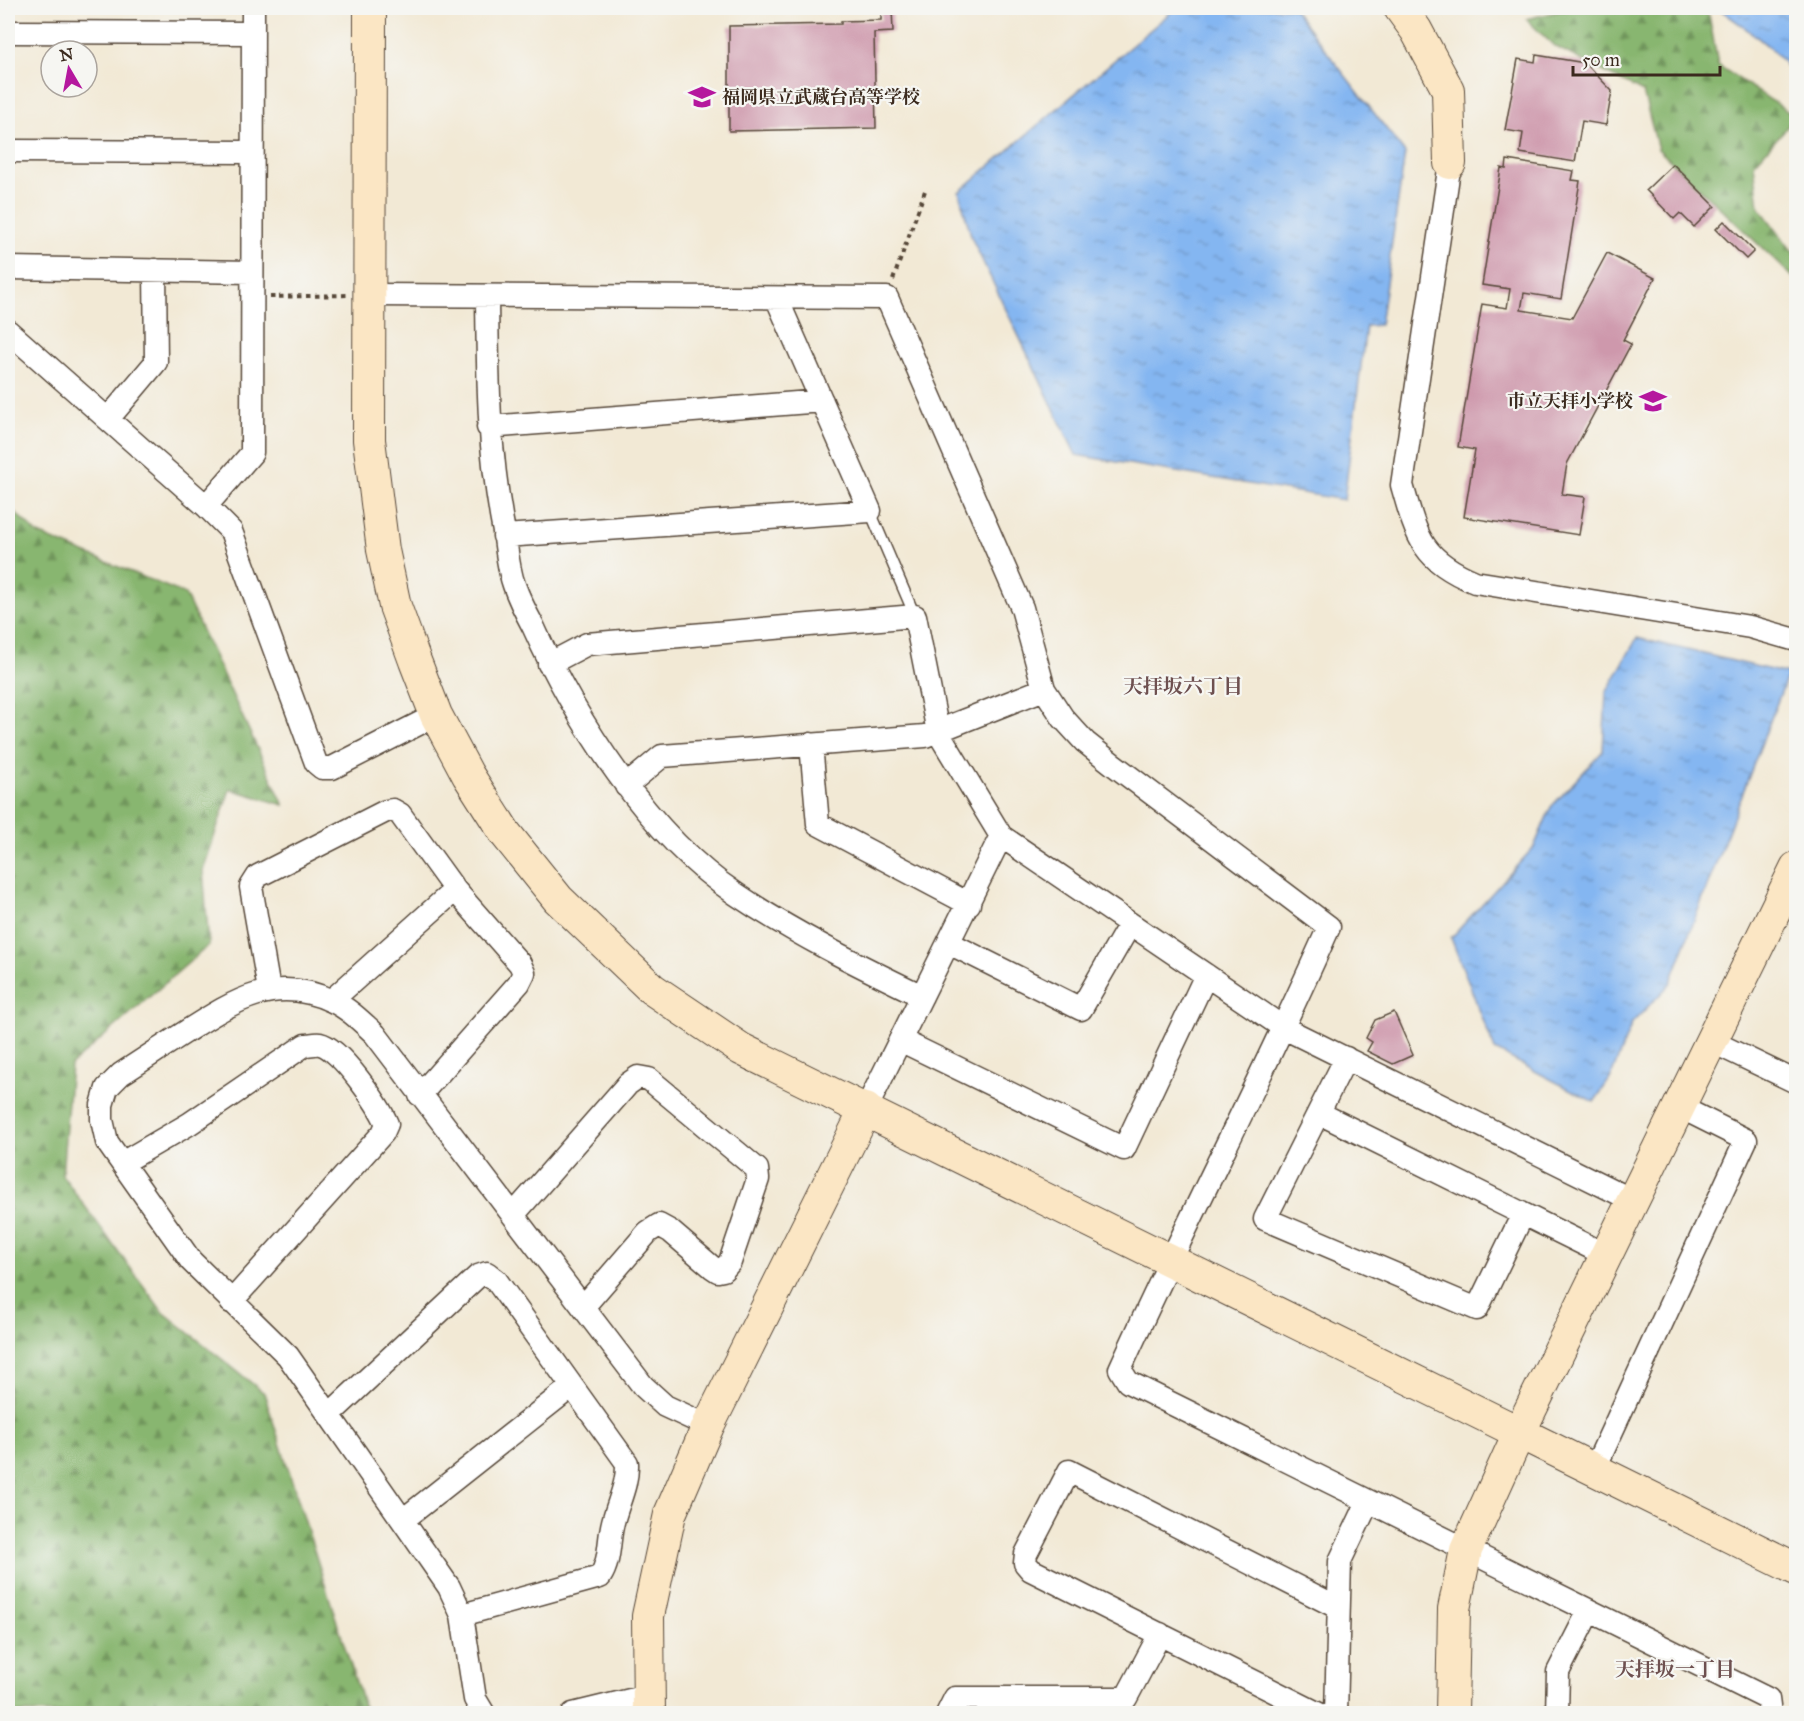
<svg xmlns="http://www.w3.org/2000/svg" width="1804" height="1721" font-family="'IM FELL Great Primer','Noto Serif JP',serif">
<defs>
<pattern id="forest-firs" width="22" height="20" patternUnits="userSpaceOnUse" patternTransform="scale(1.5)"><rect width="22" height="20" fill="#88b66f"/><path d="M5 1l3.5 6h-7zM16 11l3.5 6h-7z" fill="#70945b"/></pattern>
<pattern id="water-ripples" width="26" height="14" patternUnits="userSpaceOnUse" patternTransform="scale(1.5)"><rect width="26" height="14" fill="#84b6f1"/><path d="M2 4q2-2 4 0t4 0M15 11q2-2 4 0t4 0" fill="none" stroke="#6d94c3"/></pattern>
</defs>
<rect width="100%" height="100%" fill="#f6f6f2"/>
<filter id="ink" filterUnits="userSpaceOnUse"><feTurbulence type="fractalNoise" baseFrequency=".0167" numOctaves="2"/><feDisplacementMap in="SourceGraphic" scale="12" xChannelSelector="R" yChannelSelector="G"/><feConvolveMatrix kernelMatrix="1 2 1 2 8 2 1 2 1" color-interpolation-filters="sRGB"/></filter>
<filter id="wash" filterUnits="userSpaceOnUse"><feTurbulence type="fractalNoise" baseFrequency=".008" numOctaves="4" result="noise"/><feDisplacementMap in="SourceGraphic" scale="24" xChannelSelector="R" yChannelSelector="G"/><feGaussianBlur stdDeviation="1.35" result="paint"/><feColorMatrix in="noise" values="0 0 0 0 0 0 0 0 0 0 0 0 0 0 0 0 0 1.4 0 .05"/><feComposite in="paint" operator="in"/></filter>
<g filter="url(#wash)">
<rect width="100%" height="100%" fill="#f2e9d5"/>
<!-- forest -->
<path fill="url(#forest-firs)" stroke="#627046" stroke-width="1.5" d="M1573,8H1694L1709,15L1718,65L1796,117L1754,164L1759,207L1796,256V280L1658,149L1643,92L1554,46L1526,19Z
M8,506L38,534L185,594L284,805L230,789L203,870L209,945L71,1065L62,1175L162,1311L264,1393L366,1713H8Z"/>
<!-- water -->
<path fill="url(#water-ripples)" stroke="#607088" stroke-width="1.5" d="M1176,8H1293L1405,153L1380,325L1366,326L1344,500L1076,455L972,239L959,192Z
M1718,8H1796V86C1789,55 1743,27 1718,8Z
M1637,638L1788,674L1670,984L1632,1023L1610,1079L1594,1102L1495,1050L1451,938L1534,847L1551,807L1603,751L1606,693Z"/>
<g id="blocks">
<!-- building -->
<path fill="#ce98ac" d="M881,8H892L893,32L874,33L876,128L729,131V26L841,24V21L881,20Z
M1536,55L1585,63L1612,91L1606,125L1582,121L1575,162L1520,153L1523,133L1505,130L1518,59L1535,62Z
M1507,160L1574,171L1572,180L1580,181L1561,299L1524,293L1521,310L1572,318L1607,253L1655,278L1623,340L1631,344L1567,464L1562,494L1585,497L1579,535L1464,517L1475,450L1458,447L1482,304L1507,308L1510,289L1482,285L1501,168L1506,169Z
M1673,164L1715,206L1694,227L1680,213L1674,219L1646,190Z
M1724,221L1754,251L1746,259L1716,229Z
M1394,1012L1413,1055L1393,1064L1367,1051L1372,1042L1366,1038L1375,1020Z"/>
</g>
</g>
<g filter="url(#ink)">
<use href="#blocks" fill-opacity="0" stroke="#564739" stroke-width="1.5"/>
<g fill="none" stroke-linecap="round" stroke-linejoin="round">
<defs>
<path id="lane" d="M870,511L915,616"/>
<path id="street" d="M8,32L252,33
M8,151L252,152
M1450,163L1402,485C1417,538 1422,560 1475,582L1750,627L1796,640
M8,268L252,272
M369,295L887,298L1022,608L1044,689L1063,718L1085,742L1114,765L1329,927C1263,1076 1187,1221 1120,1369L1128,1382L1768,1699L1770,1714
M487,298C488,380 488,450 504,532C507,549 508,569 514,585C519,599 526,613 533,626C575,720 649,836 736,894C795,934 858,965 922,996
M8,331L206,506L231,531L316,763L322,768H332L436,715
M108,419L156,362L155,270
M488,427L822,401
M206,506L252,453L253,8
M504,536L870,511L777,299
M549,664L587,644L915,616L938,732L1001,836L1284,1028L1634,1201
M811,744L818,824L969,904
M626,786L662,756L925,736L1044,689
M949,943L1081,1009L1130,924
M269,990L251,887L258,876L386,811L393,810L400,814L455,890L520,964L524,973L519,983L420,1095
M332,1000L455,890
M900,1040L1124,1149L1206,975
M1713,1042L1796,1082
M1346,1058L1265,1219L1477,1309L1523,1214
M866,1109L1001,836
M1319,1113L1606,1255
M122,1163L189,1124L305,1045C310,1045 316,1043 320,1044C340,1048 379,1105 387,1124L383,1133L231,1302
M514,1214L628,1084L638,1077L649,1079L757,1169L758,1179L730,1262L723,1270L718,1271L712,1267L670,1231L659,1225L648,1232L584,1306
M330,1414L478,1276L487,1273L496,1280L627,1463C628,1484 618,1502 613,1522C608,1541 611,1560 600,1577L462,1615
M1594,1470L1746,1140L1680,1107
M403,1520L571,1387
M484,1714L475,1699L462,1615L449,1587L288,1356L191,1261L107,1142L102,1120V1105L107,1088L121,1074C143,1060 165,1045 187,1031C234,1001 275,974 332,1001C348,1008 362,1022 375,1034L643,1386L665,1406L708,1426
M573,1714L647,1696
M947,1714L955,1698H1126L1160,1634
M1319,1714L1031,1570L1025,1563L1026,1554L1069,1471L1337,1607
M1336,1714L1340,1561L1368,1502
M1557,1714L1558,1672L1589,1611"/>
<path id="secondary" d="M370,8L369,440L383,550L395,606L415,661L436,715L468,775L505,833L558,899L652,989L741,1049L1796,1569
M1400,8L1416,30L1448,90L1450,163
M649,1714L648,1616L670,1514L708,1426L866,1109
M1452,1714L1454,1609L1466,1550L1519,1433L1796,868"/>
</defs>
<!-- lane casing -->
<use href="#lane" stroke="#564739" stroke-width="13"/>
<!-- street casing -->
<use href="#street" stroke="#564739" stroke-width="25"/>
<!-- secondary casing -->
<use href="#secondary" stroke="#564739" stroke-width="34"/>
<!-- path -->
<path stroke="#564739" stroke-width="4" stroke-dasharray="4.5 4.5" stroke-linecap="butt" d="M893,280L926,188
M270,297L347,295"/>
<!-- lane -->
<use href="#lane" stroke="#fff" stroke-width="10"/>
<!-- street -->
<use href="#street" stroke="#fff" stroke-width="22"/>
<!-- secondary -->
<use href="#secondary" stroke="#fbe6c4" stroke-width="32"/>
</g>
</g>
<!-- icons -->
<defs>
<symbol id="school-bare" viewBox="-9 -9 18 18"><path d="M0-5L7-2L0 1L-7-2ZM-4 1L0 2.5L4 1V4Q0 6-4 4Z" fill="#b5179e" stroke="#f6f6f2" stroke-width="2.5" paint-order="stroke"/></symbol>
</defs>
<g fill-rule="evenodd">
<use href="#school-bare" x="683" y="78" width="38" height="38"/>
<use href="#school-bare" x="1634" y="382" width="38" height="38"/>
</g>
<g text-anchor="middle" stroke-width="4.5" stroke-linejoin="round" paint-order="stroke">
<!-- poi labels -->
<g font-size="18" font-weight="bold" fill="#3b2a1e" stroke="#f6f6f2" text-anchor="start">
<text x="722" y="103">福岡県立武蔵台高等学校</text>
<text x="1633" y="407" text-anchor="end">市立天拝小学校</text>
</g>
<!-- neighbourhood labels -->
<g font-size="20" font-weight="bold" fill="#6e5050" stroke="#f6f6f2">
<text x="1183" y="693">天拝坂六丁目</text>
<text x="1675" y="1676">天拝坂一丁目</text>
</g>
</g>
<!-- margin -->
<rect width="1804" height="1721" fill="none" stroke="#f6f6f2" stroke-width="30"/>
<!-- north arrow -->
<g transform="translate(69 69) rotate(350)"><circle r="28" fill="#f6f6f2" stroke="#aba49d" stroke-width="1.5"/>
<path d="M0-4.5L10 22L0 15L-10 22Z" fill="#b5179e"/>
<text y="-9" font-size="16" font-weight="bold" text-anchor="middle" fill="#3b2a1e">N</text>
</g>
<!-- scale -->
<path d="M1573 66v9h147v-9" fill="none" stroke="#3b2a1e" stroke-width="3"/>
<text x="1582" y="66" font-size="18" fill="#3b2a1e" stroke="#f6f6f2" stroke-width="4.5" paint-order="stroke">50 m</text>
</svg>
